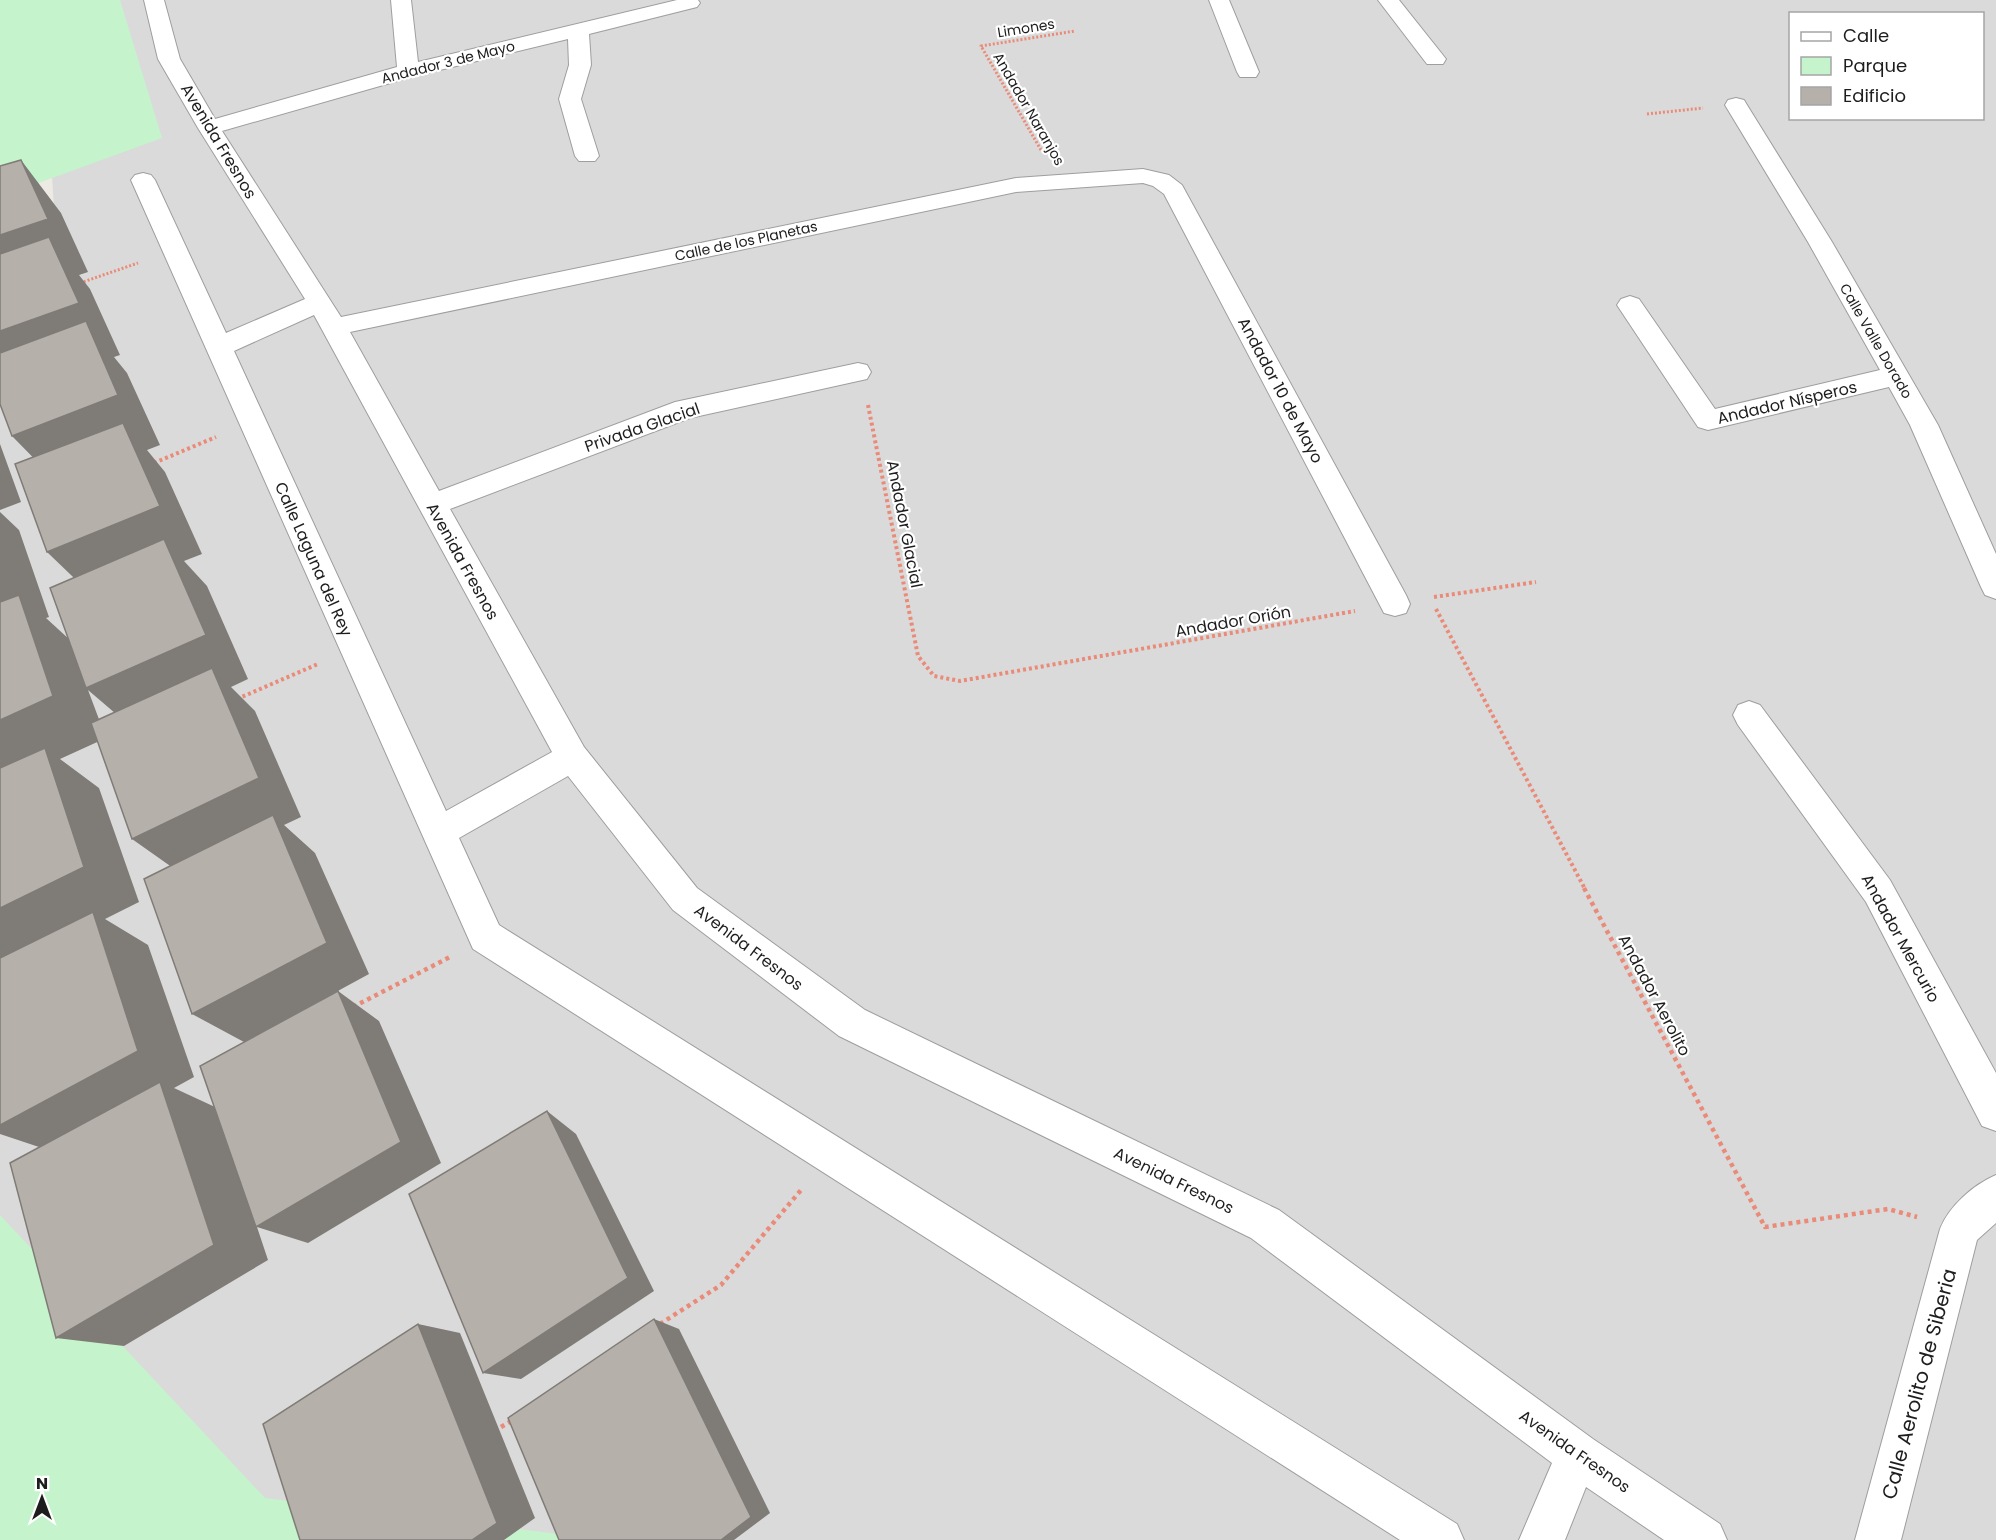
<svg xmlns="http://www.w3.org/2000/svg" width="1996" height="1540" font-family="Poppins,sans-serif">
<rect width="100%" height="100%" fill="#edeae3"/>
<!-- residential -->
<path fill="#dbdada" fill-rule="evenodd" d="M41,0H1996V1540H95L0,1383V244L55,224ZM1790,14H1982V118H1790Z"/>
<!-- park -->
<path fill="#c5f3cb" d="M0,0H120L162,138L0,197Z
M0,1215L265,1498L607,1540H0Z"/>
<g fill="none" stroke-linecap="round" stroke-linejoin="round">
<defs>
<path id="minor" d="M144,0H164L180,59L215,119L397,67L391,0H411L418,62L677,0H698L700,3L697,7L589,34L591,65L581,99L599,156L595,161H579L575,156L559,99L569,65L568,39L415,76L222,131L341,317L1016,178L1143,169L1169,175L1182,185L1406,595L1410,604L1406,613L1395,616L1384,613L1164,194L1153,186L1143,183L1016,192L350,332L439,491L675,402L858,363L867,365L871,372L867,379L690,418L450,509L584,747L697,888L865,1010L1279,1210L1593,1439L1720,1524L1727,1540H1664L1586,1487L1565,1540H1519L1552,1463L1251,1238L839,1036L673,910L568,776L459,838L499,925L1457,1524L1464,1540H1400L473,949L131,180L135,175L143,173L151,175L155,180L226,333L305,299L198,128L158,59ZM314,315L552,752L446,811L234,351Z
M1209,0H1229L1259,72L1256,77H1240L1237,72Z
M1378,0H1399L1446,59L1443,64H1427Z
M1736,98L1744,100L1747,105L1832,242L1938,425L1996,554V599L1985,595L1981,587L1910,425L1889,387L1708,430L1698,427L1617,305L1621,299L1630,296L1639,299L1715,409L1880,370L1808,242L1725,105L1728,100Z
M1749,701L1760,705L1890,880L1996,1073V1131L1982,1126L1866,902L1738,725L1733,715L1738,705Z
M1996,1175V1223L1977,1240L1901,1540H1855L1940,1229C1949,1206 1973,1185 1996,1175Z"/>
</defs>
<!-- minor casing -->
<use href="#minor" stroke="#9e9e9e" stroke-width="2"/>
<!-- path-far2 -->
<path stroke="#e98b78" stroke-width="3" stroke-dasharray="2 2" stroke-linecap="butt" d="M1647,114L1703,108
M1041,150L981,46L1075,31
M80,283L138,263"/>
<!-- path-far1 -->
<path stroke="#e98b78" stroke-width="4" stroke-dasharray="3 3" stroke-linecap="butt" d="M868,405L918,656L934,676L960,681L1355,611
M154,463L216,437
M1434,597L1536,582
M1436,609L1585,889
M237,699L318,664"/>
<!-- path -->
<path stroke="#e98b78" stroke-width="4.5" stroke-dasharray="4 4" stroke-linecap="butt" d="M1584,888L1765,1227L1888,1209L1917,1217
M353,1007L450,957
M660,1324L721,1285L801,1190
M501,1427L513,1420"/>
<!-- minor -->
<use href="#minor" fill="#fff" fill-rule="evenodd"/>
</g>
<!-- shaded-wall -->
<path fill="#7f7b77" d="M21,160L61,213L88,272L79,275L90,289L120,355L114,357L127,373L160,445L147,450L165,472L202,554L184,561L207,586L248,679L231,687L255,711L301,817L284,825L315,853L369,974L244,1042L192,1014L183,875L132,839L136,731L88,690L106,738L60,759L99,788L139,902L105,919L148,945L194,1077L174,1088L215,1107L338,991L379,1021L441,1163L308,1243L257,1227L268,1260L124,1346L56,1338L57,1153L0,1134V512L19,530L49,617L46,618L70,640L96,599L47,552L60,485L12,436L0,364V235Z
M0,444L21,502L0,510Z
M547,1111L576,1134L654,1291L521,1379L483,1373Z
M654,1319L679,1329L770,1513L734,1540H721Z
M418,1324L460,1333L535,1518L504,1540H472Z"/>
<!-- building -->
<path fill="#b6b0aa" stroke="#7f7b77" stroke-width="1.5" d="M21,160L48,219L0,235V166Z
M49,237L79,303L0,331V254Z
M86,321L118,395L12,436L0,404V353Z
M123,423L160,506L47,552L15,464Z
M164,539L206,635L86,688L50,588Z
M19,595L53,696L0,720V602Z
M212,668L259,778L132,839L91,723Z
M45,748L84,867L0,908V768Z
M273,815L327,943L192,1014L144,879Z
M93,912L138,1051L0,1125V958Z
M338,991L401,1142L256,1227L200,1066Z
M160,1082L214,1245L56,1338L10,1163Z
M547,1111L628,1278L483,1373L409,1194Z
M654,1319L751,1517L721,1540H559L508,1418Z
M418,1324L497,1523L472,1540H300L263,1424Z"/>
<g text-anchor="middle" stroke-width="4.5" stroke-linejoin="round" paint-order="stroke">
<!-- far-street labels -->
<g font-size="14" fill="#1d1d1d" stroke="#fff">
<text transform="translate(1026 28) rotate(-9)" y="5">Limones</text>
<text transform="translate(448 62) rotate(-14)" y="5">Andador 3 de Mayo</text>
<text transform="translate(1029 109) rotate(60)" y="5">Andador Naranjos</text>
<text transform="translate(746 241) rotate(-12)" y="5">Calle de los Planetas</text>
<text transform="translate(1876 341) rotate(60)" y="5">Calle Valle Dorado</text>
</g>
<!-- street labels -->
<g font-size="16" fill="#1d1d1d" stroke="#fff">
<text transform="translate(219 141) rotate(59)" y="6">Avenida Fresnos</text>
<text transform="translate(1281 390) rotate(62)" y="6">Andador 10 de Mayo</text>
<text transform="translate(1787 402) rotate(-13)" y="6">Andador Nísperos</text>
<text transform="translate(642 427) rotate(-19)" y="6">Privada Glacial</text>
<text transform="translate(905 524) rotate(79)" y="6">Andador Glacial</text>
<text transform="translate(314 559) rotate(66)" y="6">Calle Laguna del Rey</text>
<text transform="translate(463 561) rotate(61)" y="6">Avenida Fresnos</text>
<text transform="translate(1233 621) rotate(-10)" y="6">Andador Orión</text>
<text transform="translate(1901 938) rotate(61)" y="6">Andador Mercurio</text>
<text transform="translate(749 947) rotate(37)" y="6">Avenida Fresnos</text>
<text transform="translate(1655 995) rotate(62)" y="6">Andador Aerolito</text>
<text transform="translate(1174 1180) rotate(26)" y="6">Avenida Fresnos</text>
<text transform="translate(1575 1451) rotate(35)" y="6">Avenida Fresnos</text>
</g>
<!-- near-street labels -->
<g font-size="20" fill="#1d1d1d" stroke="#fff">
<text transform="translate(1919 1384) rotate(-75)" y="7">Calle Aerolito de Siberia</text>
</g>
</g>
<!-- legend -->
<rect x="1789" y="12" width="195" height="108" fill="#ffffff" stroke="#a5a5a5" stroke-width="1.5"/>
<rect x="1801" y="32" width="30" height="9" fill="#ffffff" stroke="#a5a5a5" stroke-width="1.5"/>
<text x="1843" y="42" font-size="18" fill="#1d1d1d">Calle</text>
<rect x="1801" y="57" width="30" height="18" fill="#c5f3cb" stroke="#a5a5a5" stroke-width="1.5"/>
<text x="1843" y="72" font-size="18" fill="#1d1d1d">Parque</text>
<rect x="1801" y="87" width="30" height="18" fill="#b6b0aa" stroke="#a5a5a5" stroke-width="1.5"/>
<text x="1843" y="102" font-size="18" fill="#1d1d1d">Edificio</text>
<!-- north arrow -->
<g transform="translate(42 1498)" stroke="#ffffff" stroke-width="4.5" paint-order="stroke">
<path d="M0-4.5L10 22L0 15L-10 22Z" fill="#1d1d1d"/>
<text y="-9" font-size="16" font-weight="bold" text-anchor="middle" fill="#1d1d1d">N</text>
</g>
</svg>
